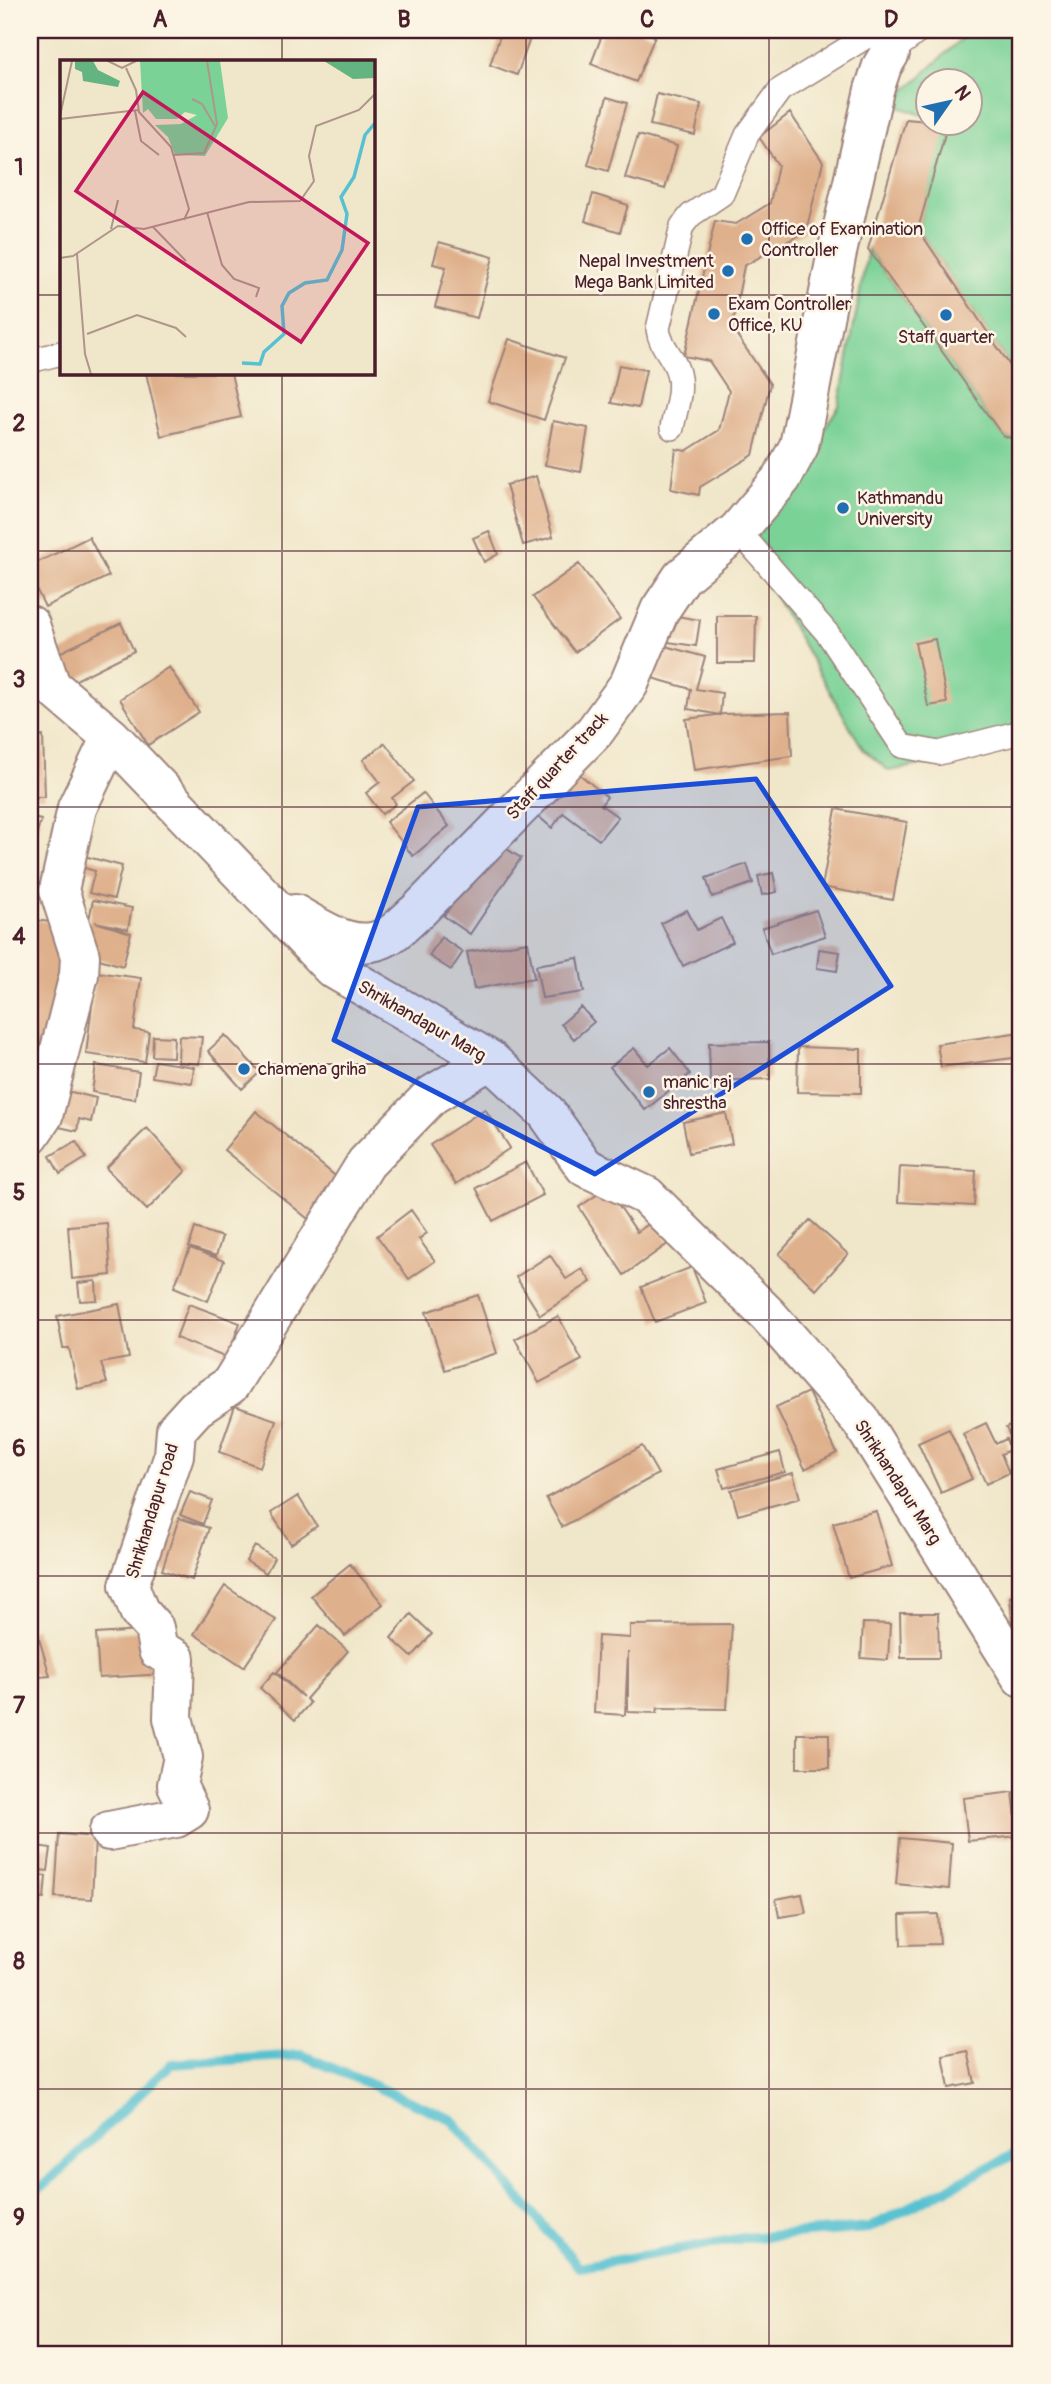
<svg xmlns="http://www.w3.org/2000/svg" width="1051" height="2384" font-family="Pangolin,sans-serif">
<rect width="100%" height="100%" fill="#fcf5e5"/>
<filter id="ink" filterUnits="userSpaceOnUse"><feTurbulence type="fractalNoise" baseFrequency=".0143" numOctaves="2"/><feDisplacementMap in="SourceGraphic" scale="14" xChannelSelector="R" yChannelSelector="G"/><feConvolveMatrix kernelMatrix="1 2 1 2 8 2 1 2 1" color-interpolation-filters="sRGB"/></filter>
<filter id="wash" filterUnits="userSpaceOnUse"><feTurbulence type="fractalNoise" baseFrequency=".00686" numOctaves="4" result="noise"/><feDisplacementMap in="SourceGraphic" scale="28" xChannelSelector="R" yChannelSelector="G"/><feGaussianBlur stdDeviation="1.57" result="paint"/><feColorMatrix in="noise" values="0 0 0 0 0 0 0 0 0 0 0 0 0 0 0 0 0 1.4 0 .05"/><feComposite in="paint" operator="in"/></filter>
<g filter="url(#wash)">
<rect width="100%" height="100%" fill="#f0e6c9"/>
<!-- green -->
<path fill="#7ad297" stroke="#627861" stroke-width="2" d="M971,30H1021V382L918,229L946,123L970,122V80H928V117L891,104Z
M868,249L1003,436L1021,441V746L889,771L863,749L746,546L839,406Z"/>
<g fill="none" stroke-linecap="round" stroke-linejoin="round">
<!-- stream -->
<path stroke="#56c1d1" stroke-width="10" d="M30,2193L46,2184L171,2064L302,2055L451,2119L579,2267L743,2238L869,2228L1021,2151"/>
</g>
<g id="blocks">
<!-- building -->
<path fill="#dfb08c" d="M502,30H533L517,75L490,65Z
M604,30H640L655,36L636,82L591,64Z
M657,94L701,104L695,135L650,125Z
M607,97L627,103L608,171L588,165Z
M790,113L823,162L806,231L744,266L732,328L770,384L753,455L700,487L699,495L671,489L676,449L686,451L719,430L729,391L709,361L684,356L715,221L736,224L770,203L778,165L759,137Z
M906,119L948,123L918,229L1021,382V441L1003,436L868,249Z
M638,135L677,146L665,189L625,178Z
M593,194L628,205L620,232L585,221Z
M439,242L493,257L477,318L435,307L446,267L433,264Z
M509,339L565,358L544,420L488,401Z
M619,365L646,370L638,408L611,403Z
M146,373H231L241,417L161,436Z
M553,421L588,428L581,472L545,465Z
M536,476L553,537L523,545L506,485Z
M489,531L498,554L484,562L473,538Z
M89,537L109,576L45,607L30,576V566Z
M579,564L620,619L575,652L533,597Z
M665,614L700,620L696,646L661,641Z
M717,616H756L755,663H717Z
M121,623L134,651L70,683L55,655Z
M935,639L947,703L928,706L915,643Z
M647,641L705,657L696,689L722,693L720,715L688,709L691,689L638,674Z
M169,667L199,712L148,745L120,699Z
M790,712L792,756L694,770L686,719L724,714Z
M43,736L45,797H30V737Z
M385,743L414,781L392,798L396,804L382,814L366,793L380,782L363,760Z
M567,764L607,797L601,805L618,817L599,840L563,813L552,828L537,815Z
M423,793L449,826L413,856L386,822Z
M836,809L907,822L893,900L822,887Z
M30,817L41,820L30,855Z
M494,841L521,858L470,934L444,916Z
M84,856L122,866L114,899L89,893L95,871L81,867Z
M747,864L753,883L712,897L706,878Z
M773,873L777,892L762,895L758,876Z
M93,900L132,908L128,929L95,922L131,933L123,966L82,954Z
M687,910L697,930L721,918L733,942L683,966L661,923Z
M816,910L825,936L771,954L762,928Z
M34,920L67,924L54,1059L30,1057V961Z
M441,937L463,952L451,970L429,956Z
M528,942L534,978L474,989L467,952Z
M819,949L840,952L837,971L817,968Z
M578,958L584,992L542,998L536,965Z
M96,972L141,978L134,1030L149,1032L145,1062L86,1054Z
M581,1007L594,1022L574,1039L561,1024Z
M1021,1032V1057L941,1067L937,1044Z
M225,1035L260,1072L242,1089L208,1051Z
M153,1036L174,1037L173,1057L152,1056Z
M179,1036L202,1037L199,1064L178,1062Z
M769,1042L770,1079L710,1081L709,1043Z
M798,1047L861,1049V1093L797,1092Z
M634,1048L648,1065L670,1048L690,1074L645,1110L610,1067Z
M155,1061L194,1067L192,1083L152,1077Z
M96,1065L139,1072L135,1099L92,1092Z
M67,1091L96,1098L91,1122L79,1119L77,1131L59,1127Z
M485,1109L510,1148L456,1184L430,1145Z
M256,1111L345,1184L313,1223L224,1150Z
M726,1113L732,1144L689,1153L683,1122Z
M147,1128L186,1171L147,1210L106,1168Z
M76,1141L86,1158L60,1174L50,1156Z
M526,1162L543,1195L493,1221L476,1188Z
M900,1167L976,1171L974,1206L898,1202Z
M607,1188L637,1232L653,1221L669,1243L624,1275L579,1207Z
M411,1210L427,1233L419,1239L435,1261L409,1279L377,1236Z
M810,1220L848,1254L816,1290L779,1254Z
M107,1223L111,1275L72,1279L68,1226Z
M195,1228L222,1237L216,1256L189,1247Z
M190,1248L224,1261L208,1301L174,1287Z
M550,1255L566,1279L582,1269L591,1282L540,1315L516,1277Z
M692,1267L706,1303L655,1322L641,1287Z
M96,1281L97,1300L80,1301L78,1283Z
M478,1295L497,1353L445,1370L426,1312Z
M119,1304L129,1358L101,1363L107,1383L78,1389L69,1348H63L57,1316Z
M189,1304L240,1323L227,1358L176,1338Z
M558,1316L582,1360L539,1383L515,1339Z
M808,1392L837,1453L805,1469L776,1407Z
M235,1406L276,1420L260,1467L219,1452Z
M1021,1420V1457L1006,1428Z
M986,1423L996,1444L1006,1439L1010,1450L1001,1454L1009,1473L986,1484L963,1434Z
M949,1429L972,1479L941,1493L918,1443Z
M642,1446L658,1474L562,1527L546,1498Z
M780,1452L785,1472L724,1488L718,1469Z
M793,1473L800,1498L738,1515L731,1490Z
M190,1492L212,1500L203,1524L180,1515Z
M298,1496L317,1526L291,1544L271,1513Z
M876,1511L892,1566L849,1578L833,1523Z
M179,1518L209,1528L192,1580L162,1570Z
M255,1546L274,1558L266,1573L246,1561Z
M350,1564L383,1604L345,1636L311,1596Z
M225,1586L276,1620L244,1667L194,1634Z
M1021,1596V1637L1013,1638L1010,1597Z
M900,1613H938L939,1658H901Z
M411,1614L432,1634L412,1657L391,1638Z
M863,1623L890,1624L888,1660L861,1658Z
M732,1624L727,1709L658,1708L657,1713L628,1712V1652L625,1715L594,1713L598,1636L630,1638V1625Z
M319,1625L348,1651L306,1699L310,1703L295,1720L260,1688L274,1672L303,1697L277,1672Z
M36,1628L50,1676L39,1677L30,1672V1629Z
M140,1631L143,1664L164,1662L165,1674L99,1678L96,1634Z
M797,1734H829V1768H797Z
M1013,1792L1018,1836L968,1841L963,1798Z
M59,1834L95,1837L92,1899L55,1897Z
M900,1838L952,1843L949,1889L896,1884Z
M30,1845L51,1848L48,1871L30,1869Z
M30,1875L46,1876L44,1899L30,1898Z
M802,1894L806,1913L779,1917L776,1899Z
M938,1914L940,1944L901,1945L900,1915Z
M968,2051L975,2083L949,2088L943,2056Z"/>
</g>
</g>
<g filter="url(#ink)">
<use href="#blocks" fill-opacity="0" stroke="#9d827a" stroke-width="2"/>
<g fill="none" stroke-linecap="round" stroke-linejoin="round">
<defs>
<path id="service" d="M882,47L890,53L920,30
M30,361L61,353
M672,428C675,411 683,391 678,373C674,356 660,347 658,329L682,226L691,215L722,194L747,135L780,90L869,35
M738,530L828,634L902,746L939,753L1021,732"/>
<path id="minor" d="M30,625L51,686L111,737L332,968L490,1060L546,1112L585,1167L647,1196L768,1315L861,1421L1021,1677
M295,914C322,929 356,955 388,936C399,930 408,919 418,911L595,731L629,684L660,610L682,577L738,530L782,478L799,446L836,257L874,90L882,66L890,53
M30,1135L43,1116L79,975L80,956L59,890L77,808L111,737
M109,1831L176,1818L189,1810L177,1785L183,1757L173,1718L175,1658L158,1650L154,1628L139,1611L129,1585L174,1455L176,1430L196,1408L230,1385L366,1163L432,1095L490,1060"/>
</defs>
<!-- service casing -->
<use href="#service" stroke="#9d827a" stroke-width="26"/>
<!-- minor casing -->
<use href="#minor" stroke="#9d827a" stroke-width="42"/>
<!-- service -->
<use href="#service" stroke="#fff" stroke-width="23"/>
<!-- minor -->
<use href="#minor" stroke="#fff" stroke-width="38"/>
</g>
</g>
<!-- marked area -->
<path fill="#1d4ed8" fill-opacity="0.2" stroke="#1d4ed8" stroke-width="5" stroke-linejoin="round" d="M756,779L891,986L595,1174L334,1040L418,807Z"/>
<!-- grid -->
<path fill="none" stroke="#4a1f2b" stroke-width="2" stroke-opacity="0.55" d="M282,30V61M526,30V2354M769,30V2354M30,295H61M373,295H1021M282,373V2354M30,551H1021M30,807H1021M30,1064H1021M30,1320H1021M30,1576H1021M30,1833H1021M30,2089H1021"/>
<!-- markers -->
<g fill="#1f6fb2" stroke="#fcf5e5" stroke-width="2.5">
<circle cx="747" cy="239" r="7"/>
<circle cx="728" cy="271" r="7"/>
<circle cx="714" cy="314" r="7"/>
<circle cx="946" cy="315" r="7"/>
<circle cx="843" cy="508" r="7"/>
<circle cx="244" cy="1069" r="7"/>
<circle cx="649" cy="1092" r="7"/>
</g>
<g text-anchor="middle" stroke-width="5" stroke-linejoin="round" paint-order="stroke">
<!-- poi labels -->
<g font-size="18" fill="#4a1f2b" stroke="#fcf5e5" text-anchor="start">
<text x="761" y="235">Office of Examination<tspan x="761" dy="21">Controller</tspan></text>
<text x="714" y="267" text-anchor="end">Nepal Investment<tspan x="714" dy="21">Mega Bank Limited</tspan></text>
<text x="728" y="310">Exam Controller<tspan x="728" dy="21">Office, KU</tspan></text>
<text x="946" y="343" text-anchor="middle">Staff quarter</text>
<text x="857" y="504">Kathmandu<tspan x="857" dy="21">University</tspan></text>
<text x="258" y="1075">chamena griha</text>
<text x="663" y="1088">manic raj<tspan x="663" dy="21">shrestha</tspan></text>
</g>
<!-- street labels -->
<g font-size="18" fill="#4a1f2b" stroke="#fcf5e5">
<text transform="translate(557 766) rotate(-47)" y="6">Staff quarter track</text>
<text transform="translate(422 1021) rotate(30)" y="6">Shrikhandapur Marg</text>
<text transform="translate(898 1482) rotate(57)" y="6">Shrikhandapur Marg</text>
<text transform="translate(152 1511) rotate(-73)" y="6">Shrikhandapur road</text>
</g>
</g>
<!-- overview -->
<g transform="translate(60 60)">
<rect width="315" height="315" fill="#f0e6c9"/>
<path d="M80,1H160L168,58L145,96L115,95L108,77L95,65L121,64L137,55L125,52L117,59H96L88,49L83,53Z" fill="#7ad297"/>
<path d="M15,1H33L38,10L60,21L58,27L23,21L22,12L15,9ZM264,1H315V18L293,19Z" fill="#63b480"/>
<path fill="none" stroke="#56c1d1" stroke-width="3.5" d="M182,303L200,304L204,292L224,274L222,246L229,233L245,223L267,220L282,190L287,154L281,137L294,117L305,75L315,63"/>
<path fill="none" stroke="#ae968a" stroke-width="2" d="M48,1L62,8L76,1M66,8L76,30L79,52L111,87L129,149L124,160M132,39L142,44L155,66M75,51L81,81L99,95M0,56L12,1M0,59L78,50M113,95L144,93L157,64L147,1M0,104V187M147,152L162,205L174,219L199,228L196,237M93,167L126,201M51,169L58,140M17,194L25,294L31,314M0,198L13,196L58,166L84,169L189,142L240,141L254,121L249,96L256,66L299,50L315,34M27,274L77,255L116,268L126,277"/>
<path fill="#c2185b" fill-opacity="0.15" stroke="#c2185b" stroke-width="3.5" d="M83,32L308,183L241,282L16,131Z"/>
<rect width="315" height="315" fill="none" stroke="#4a1f2b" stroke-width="3.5"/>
</g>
<!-- margin -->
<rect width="1051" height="2384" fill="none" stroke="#fcf5e5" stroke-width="77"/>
<!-- north arrow -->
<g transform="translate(949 102) rotate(56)"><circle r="33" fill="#fcf5e5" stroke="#b59f9b" stroke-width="2"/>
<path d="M0-5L12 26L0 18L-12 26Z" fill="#1f6fb2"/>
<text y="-10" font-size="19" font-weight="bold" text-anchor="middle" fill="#4a1f2b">N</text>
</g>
<rect x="38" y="38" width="974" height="2308" fill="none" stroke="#4a1f2b" stroke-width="2.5"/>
<g font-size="23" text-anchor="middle" font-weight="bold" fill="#4a1f2b">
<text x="160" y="27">A</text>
<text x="404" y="27">B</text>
<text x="647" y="27">C</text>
<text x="891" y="27">D</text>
<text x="19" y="175">1</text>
<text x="19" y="431">2</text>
<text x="19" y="687">3</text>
<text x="19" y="944">4</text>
<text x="19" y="1200">5</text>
<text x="19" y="1456">6</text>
<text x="19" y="1713">7</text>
<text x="19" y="1969">8</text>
<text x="19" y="2225">9</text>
</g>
</svg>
